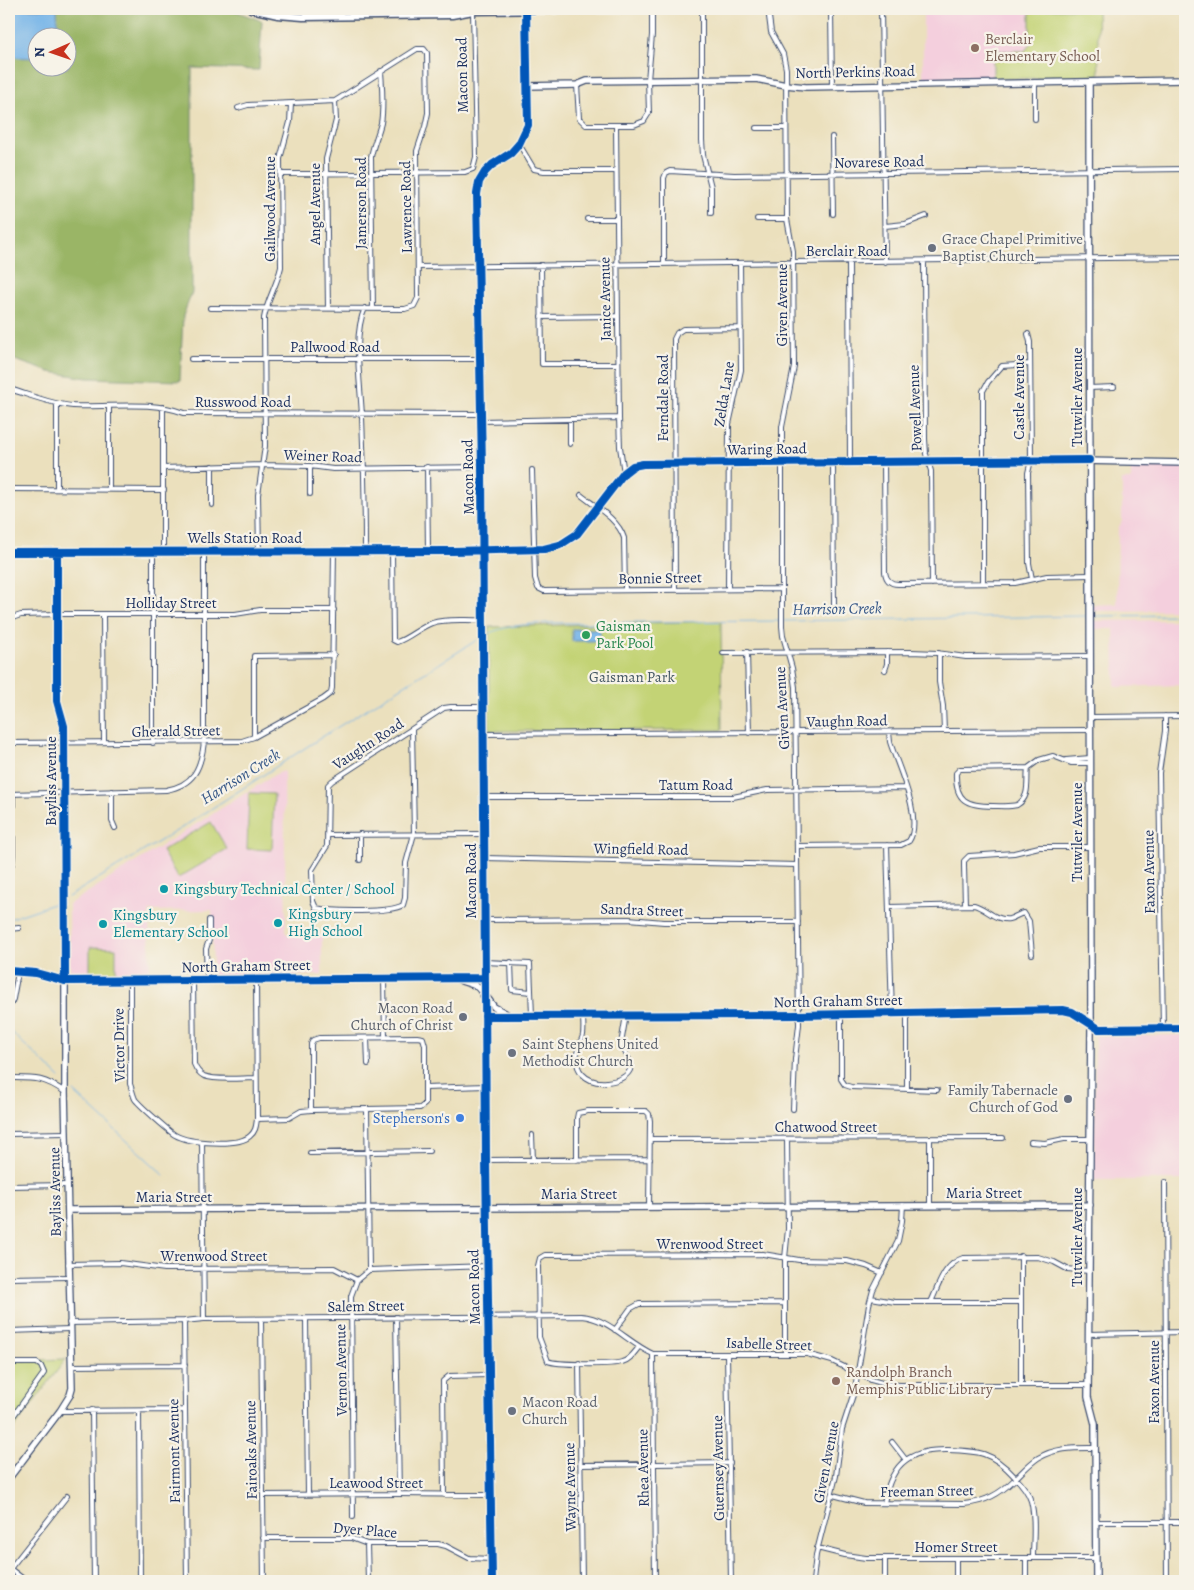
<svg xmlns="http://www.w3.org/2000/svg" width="1194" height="1590" font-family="Alegreya,serif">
<rect width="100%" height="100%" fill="#f7f3e8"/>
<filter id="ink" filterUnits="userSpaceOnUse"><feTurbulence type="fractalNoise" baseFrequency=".02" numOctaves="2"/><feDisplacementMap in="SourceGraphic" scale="10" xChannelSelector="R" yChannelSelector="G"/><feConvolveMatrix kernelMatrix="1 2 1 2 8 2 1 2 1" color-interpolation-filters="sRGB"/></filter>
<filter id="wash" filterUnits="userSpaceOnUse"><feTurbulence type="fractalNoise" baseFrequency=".0096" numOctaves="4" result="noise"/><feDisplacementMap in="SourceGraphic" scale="20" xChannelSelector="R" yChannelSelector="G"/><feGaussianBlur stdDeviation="1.12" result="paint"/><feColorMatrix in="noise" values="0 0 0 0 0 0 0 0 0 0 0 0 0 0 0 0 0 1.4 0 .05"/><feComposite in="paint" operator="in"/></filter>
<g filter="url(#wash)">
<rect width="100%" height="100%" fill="#ebe0bd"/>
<!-- built -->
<path fill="#f4cfdd" d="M1030,9V45L1025,51H993V79L923,82V12Z
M1131,465L1185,467V610L1090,611V605L1117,604L1118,529L1122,521V480H1131Z
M1185,620V685L1115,687L1114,629H1090V621Z
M284,771L286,934L322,935V975L213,976L212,910L149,911L150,977H70L69,904L276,774Z
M1185,1035V1180H1094L1095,1036Z"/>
<!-- green -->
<path fill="#c3d375" stroke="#6f816a" d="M1030,9H1097L1099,77L993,79V51H1025L1030,44Z
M721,621L722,730L489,731V627Z
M249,793L274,794L272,850L247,849Z
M211,822L227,849L178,878L162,851Z
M90,947L116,948V977H90Z
M66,1359L9,1435V1361Z"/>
<!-- forest -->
<path fill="#9ab566" stroke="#5a7262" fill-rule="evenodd" d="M9,9H230L262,21L259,70L192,68V292L183,316L180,381L87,378L50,372L9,358ZM38,38H68V68H38Z"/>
<!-- water -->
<path fill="#75b4e8" stroke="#4872a3" d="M9,9H57L58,37L38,38L37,58L9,57Z
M572,629H600V641H572Z"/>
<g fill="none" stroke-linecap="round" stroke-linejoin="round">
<!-- stream -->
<path stroke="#75b4e8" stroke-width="1" d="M1091,616L1185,615
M784,621L1087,616
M489,633C520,621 556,623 588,623C652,621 716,622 780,621
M68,897L183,827L322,737L477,640
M9,919L62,901
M9,1030L60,1078
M74,1092L164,1175"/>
</g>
</g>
<g filter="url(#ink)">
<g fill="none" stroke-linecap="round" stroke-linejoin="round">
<defs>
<path id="street" d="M702,9V140L703,155L711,187V213
M768,9L771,32L783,54L786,69L787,219L793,251L794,367L782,427V626L783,636L792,668L795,687L799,1025L795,1059L793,1109
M831,9L832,86
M881,9L885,262
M1035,82V119
M577,85L579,118L586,125H634L644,121L649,113L648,80L652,35V9
M616,125L619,418L620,447L624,473
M756,128H786
M832,137L833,214
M519,144L534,169L544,171H616
M280,174L465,172L473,169L476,157L473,11
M587,219H616
M757,219H787
M885,226L905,224L926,216
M849,262L850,461
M924,262L925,439L926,454L931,471L932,584
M664,264V178L666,173L670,171L734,175L1185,169
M541,265L542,364H618
M418,267L1185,257
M210,308L405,309L414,306L418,298L417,151L425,127L428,113L427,53L424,49H417L335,101L248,105L238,108
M328,308L326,159L336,120L335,101
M365,308C352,336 361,386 362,417C364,462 365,507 365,551
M373,308L371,157C373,145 378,135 381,123C384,106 382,87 381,71
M541,317L617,316
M1028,334L1030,342L1031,460L1028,473L1029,563L1032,579
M191,359H480
M1089,388L1114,387
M9,389C30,395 51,404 73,406C109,408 150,400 184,413L481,414
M57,404V489
M570,419V444
M481,421L619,418
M884,461L885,572C886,580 890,584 898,584L1015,583L1047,576L1090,575
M833,462L834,606
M212,466V505
M310,466V494
M427,467L428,551
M163,468L262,465L310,466L333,469L482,467
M532,470L535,578L538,588L544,591L782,589
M9,489L164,490
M109,489V406
M581,495C596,507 618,519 624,538L625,590
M259,551L258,495L265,446L264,318C267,300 277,285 281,267L280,159L290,122L291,104
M392,551L393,640L397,642C409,638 419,628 432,623C447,618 467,621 483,620
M153,552V743
M163,552V407
M983,583V391L988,382L1002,366L1030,364
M675,589L674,339L677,333L683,329L741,328
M728,589L729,424L741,370L740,263
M103,614L104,742
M9,619L21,615L57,614H235L260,610H334
M747,652L749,733
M723,653L911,652L937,653L966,657L1090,656
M939,653V682L943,706L944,731
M885,670L887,664V652
M1090,717L1185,716
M412,729L414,834L406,863L405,898L403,905C390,913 332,912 316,908L313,901L312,870L327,846L328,785L332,781L444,708L451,707H484
M483,734L1090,730
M254,737V656L334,655
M9,743L242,741L254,737L323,699L331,693L332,688L334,551
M1066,760L1090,758
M1028,768C1026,781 1031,797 1017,805C1009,807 1001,806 993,806C967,806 955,801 956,773L960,769L1028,768L1039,760L1053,756L1071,763H1090
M112,791V821L115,828
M9,794L166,790C194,785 201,768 204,742V552
M484,797H733L767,790L906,788
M327,835L485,834
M887,845L892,1014
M797,846L901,845L909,841C924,819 897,765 890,742L889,732
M485,858L797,865
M360,860V834
M9,868L12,864L13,855V794
M965,905L964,866V861L969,856L1014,853L1039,847H1089
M889,907L974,905C986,908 995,921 1009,919C1014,918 1018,914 1024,913L1029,921L1032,954
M485,920L629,919L664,922H798
M9,929L19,928
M485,962L530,964L532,1016
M511,962L512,990L531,992
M384,978L385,1037
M207,980L206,949L209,940V920
M130,981V1084C132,1089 133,1095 135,1099C138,1104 170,1132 175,1135C189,1143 238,1147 250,1136C256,1131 256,1126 257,1119L256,979
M193,981L194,1064C196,1069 198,1073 204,1076C216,1081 242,1078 256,1078
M9,1008L13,999L18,972
M841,1014V1079L845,1085L851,1087L937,1090
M907,1014V1089
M583,1015C583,1021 584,1028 583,1035C582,1040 579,1044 578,1049C572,1070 586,1084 607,1082C616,1081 626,1078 630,1070V1062L621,1044L626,1015
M1163,1029L1159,773L1165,731V716
M367,1038L368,1064
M9,1078C35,1078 43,1077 65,1092
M425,1088L486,1086
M257,1119L289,1118L301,1111L311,1110L420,1108L425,1104V1045L423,1038L417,1037L319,1038L313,1040L311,1044V1110
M9,1134L66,1133
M532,1135L533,1160
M930,1138V1205
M650,1139L1003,1138
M202,1142L204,1319
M1031,1142L1045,1143L1064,1139H1089
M310,1153L429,1151
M486,1160L650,1159
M577,1160V1118L578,1113L588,1111H646L649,1114L650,1121L649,1206
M1165,1182L1167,1581
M9,1186L67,1185
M68,1264L120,1263L165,1269L334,1268L357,1280
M369,1270L488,1266
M9,1278L68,1277
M871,1298L895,1302H1021
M931,1302C939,1285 944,1264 963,1258L1038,1257L1054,1262L1067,1269L1089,1271
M396,1317L399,1494
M261,1319L264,1581
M306,1319L308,1494
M184,1321L187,1581
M69,1323L184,1321L204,1319L581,1316C609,1318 628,1343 653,1354H807L832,1361L871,1380L886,1384L900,1385H1088
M615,1330L630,1309L639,1304L785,1303
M9,1331L70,1329
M1088,1334L1185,1332
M639,1347C634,1353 630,1360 622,1362C612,1365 556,1365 548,1361L539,1337L538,1266L540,1258L545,1255L763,1254L799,1260L847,1261L866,1266L882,1273
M785,1353V1258L788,1229L787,1139
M653,1354L655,1581
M727,1354L731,1581
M9,1363H37L41,1366L44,1373L9,1422
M579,1363L582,1581
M71,1366L185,1365
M1021,1385V1256
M92,1410L94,1581
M60,1411L185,1410
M139,1411L140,1581
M892,1442L906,1460
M581,1465L730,1463
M263,1495L399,1494L490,1495
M444,1495L443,1381L449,1376L489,1375
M833,1495L864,1503L964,1504C985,1502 1000,1494 1015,1479C1023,1471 1029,1464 1038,1458C1056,1447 1076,1448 1096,1448
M884,1503C887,1487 893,1469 906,1460C919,1451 932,1450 946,1450C978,1451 991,1451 1014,1476C1021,1483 1028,1491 1031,1501C1036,1519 1033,1540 1033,1558
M353,1517L351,1296L357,1280L369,1270L367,1109
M1097,1522H1185
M263,1538H351L367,1544H438L446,1546L469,1558L491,1559
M367,1544L368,1581
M817,1548L845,1555L866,1558H1096
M885,1558V1581
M956,1558V1581
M1026,1558V1581
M9,1568L26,1581
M9,1570L67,1496
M813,1581L816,1555L836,1476L842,1429L855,1389L869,1305L873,1290L898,1241L902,1221L903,1205"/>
<path id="secondary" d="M1089,82L1091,1025L1088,1397L1095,1424L1096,1581
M527,86L577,85L587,81L756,79L786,85L806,87L1185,80
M9,552L453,551L544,549L560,545L570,540L577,534L597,509L624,473L633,466L649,463L1031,460L1185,463
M9,971L36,973L65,981L485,978
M457,979C470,986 478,981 484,998
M486,996L494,1007L509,1015
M485,1016L799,1015L1063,1010L1072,1012L1099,1029L1185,1028
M68,1210L1090,1205
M9,1478L60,1411L70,1395L72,1388L65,1092V743L64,726L57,701V552
M492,1581L486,1160L482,467L477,194L479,182L485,172L492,165L511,153L519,144L528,125L526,9"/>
<path id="primary" d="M251,9L278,15L303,17L452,15L473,11
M292,9H403
M454,9L473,11L630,9"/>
</defs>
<!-- street casing -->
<use href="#street" stroke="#3a4a6c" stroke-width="6"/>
<!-- secondary casing -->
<use href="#secondary" stroke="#3a4a6c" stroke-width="8"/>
<!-- primary casing -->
<use href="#primary" stroke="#3a4a6c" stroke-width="9"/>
<!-- street -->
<use href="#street" stroke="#fff" stroke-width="4"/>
<!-- secondary -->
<use href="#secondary" stroke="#fff" stroke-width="5.5"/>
<!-- primary -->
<use href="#primary" stroke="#fff" stroke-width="6"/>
<defs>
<path id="cycleway" d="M526,10L630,9
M9,552L453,551L544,549L560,545L577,534L624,473L633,466L643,464L1089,460
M57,552V701L64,726L65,981
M9,971L36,973L65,981L485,978
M485,1016L799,1015L1063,1010L1072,1012L1099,1029L1185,1028
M492,1581L486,1160L482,467L477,194L479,182L485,172L492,165L511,153L519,144L528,125L526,9"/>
</defs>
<!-- cycleway casing -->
<use href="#cycleway" stroke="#f7f3e8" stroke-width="11"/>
<!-- cycleway -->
<use href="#cycleway" stroke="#0057b8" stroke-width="8"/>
</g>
</g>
<!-- markers -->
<g fill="#8d6e63" stroke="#f7f3e8" stroke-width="2">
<circle cx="975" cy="48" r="5"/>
<circle cx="836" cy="1381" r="5"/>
</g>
<g fill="#6b7280" stroke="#f7f3e8" stroke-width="2">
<circle cx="932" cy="248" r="5"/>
<circle cx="463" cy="1017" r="5"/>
<circle cx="512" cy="1053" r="5"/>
<circle cx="1068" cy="1099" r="5"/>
<circle cx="512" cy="1411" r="5"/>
</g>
<circle fill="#2e9e5b" stroke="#f7f3e8" stroke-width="2" cx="586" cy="635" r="5"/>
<g fill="#0f9aa8" stroke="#f7f3e8" stroke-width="2">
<circle cx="164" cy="889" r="5"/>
<circle cx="278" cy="923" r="5"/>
<circle cx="103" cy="924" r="5"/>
</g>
<circle fill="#3f7fe0" stroke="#f7f3e8" stroke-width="2" cx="460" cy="1118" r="5"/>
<g text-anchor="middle" stroke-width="4.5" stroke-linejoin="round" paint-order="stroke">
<!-- education labels -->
<g font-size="15" fill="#785e54" stroke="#f7f3e8" text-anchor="start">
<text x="985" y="44">Berclair<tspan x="985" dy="17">Elementary School</tspan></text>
<text x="846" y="1377">Randolph Branch<tspan x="846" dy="17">Memphis Public Library</tspan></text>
</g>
<!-- street labels -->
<g font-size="15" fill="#1b2f5e" stroke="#f7f3e8">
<text transform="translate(855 72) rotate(-1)" y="5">North Perkins Road</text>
<text transform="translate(462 75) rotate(-91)" y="5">Macon Road</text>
<text transform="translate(879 162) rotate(-1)" y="5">Novarese Road</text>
<text transform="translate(361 203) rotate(-90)" y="5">Jamerson Road</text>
<text transform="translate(315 204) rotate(-90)" y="5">Angel Avenue</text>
<text transform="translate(406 207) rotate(-91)" y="5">Lawrence Road</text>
<text transform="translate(270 209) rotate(-90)" y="5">Gailwood Avenue</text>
<text x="847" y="256">Berclair Road</text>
<text transform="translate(605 299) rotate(-91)" y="5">Janice Avenue</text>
<text transform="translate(782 305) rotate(-90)" y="5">Given Avenue</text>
<text x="335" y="352">Pallwood Road</text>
<text transform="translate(724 394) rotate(-81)" y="5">Zelda Lane</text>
<text transform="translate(1019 397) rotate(-90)" y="5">Castle Avenue</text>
<text transform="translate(1077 397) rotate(-90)" y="5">Tutwiler Avenue</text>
<text transform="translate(663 398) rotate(-90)" y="5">Ferndale Road</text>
<text x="243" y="407">Russwood Road</text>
<text transform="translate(915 408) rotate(-92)" y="5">Powell Avenue</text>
<text transform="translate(767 449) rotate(-1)" y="5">Waring Road</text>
<text transform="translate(323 456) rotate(2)" y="5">Weiner Road</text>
<text transform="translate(468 477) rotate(-91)" y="5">Macon Road</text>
<text x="245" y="543">Wells Station Road</text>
<text transform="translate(660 578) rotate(-1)" y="5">Bonnie Street</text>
<text x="171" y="608">Holliday Street</text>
<text transform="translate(782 708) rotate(-93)" y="5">Given Avenue</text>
<text transform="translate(847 721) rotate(-1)" y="5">Vaughn Road</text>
<text transform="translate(176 731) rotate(-1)" y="5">Gherald Street</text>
<text transform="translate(368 744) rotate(-33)" y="5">Vaughn Road</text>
<text transform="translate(51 781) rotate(-90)" y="5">Bayliss Avenue</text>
<text x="696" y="790">Tatum Road</text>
<text transform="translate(1077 832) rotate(-90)" y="5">Tutwiler Avenue</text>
<text transform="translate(641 849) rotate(1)" y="5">Wingfield Road</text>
<text transform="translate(1149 872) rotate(-91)" y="5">Faxon Avenue</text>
<text transform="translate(471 881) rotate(-90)" y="5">Macon Road</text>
<text transform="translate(642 910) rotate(2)" y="5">Sandra Street</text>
<text transform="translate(246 966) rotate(-1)" y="5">North Graham Street</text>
<text transform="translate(838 1001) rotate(-1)" y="5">North Graham Street</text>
<text transform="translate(119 1045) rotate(-91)" y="5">Victor Drive</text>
<text x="826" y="1132">Chatwood Street</text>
<text transform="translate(55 1192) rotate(-91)" y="5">Bayliss Avenue</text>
<text x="984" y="1198">Maria Street</text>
<text x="579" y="1199">Maria Street</text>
<text x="174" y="1202">Maria Street</text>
<text transform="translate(1077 1237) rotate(-90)" y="5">Tutwiler Avenue</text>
<text x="710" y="1249">Wrenwood Street</text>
<text x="214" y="1261">Wrenwood Street</text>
<text transform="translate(474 1287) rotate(-91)" y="5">Macon Road</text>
<text transform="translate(366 1306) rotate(-1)" y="5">Salem Street</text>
<text transform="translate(769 1344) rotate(2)" y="5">Isabelle Street</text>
<text transform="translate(341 1370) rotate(-91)" y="5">Vernon Avenue</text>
<text transform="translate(1154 1382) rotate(-90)" y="5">Faxon Avenue</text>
<text transform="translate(251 1450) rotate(-91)" y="5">Fairoaks Avenue</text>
<text transform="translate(174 1451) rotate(-91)" y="5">Fairmont Avenue</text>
<text transform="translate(826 1462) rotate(-79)" y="5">Given Avenue</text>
<text transform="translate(643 1468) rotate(-91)" y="5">Rhea Avenue</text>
<text transform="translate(718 1468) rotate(-91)" y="5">Guernsey Avenue</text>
<text x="376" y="1488">Leawood Street</text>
<text transform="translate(570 1487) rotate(-91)" y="5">Wayne Avenue</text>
<text transform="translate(927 1491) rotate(-1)" y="5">Freeman Street</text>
<text transform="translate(365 1530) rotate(5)" y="5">Dyer Place</text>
<text x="956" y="1552">Homer Street</text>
</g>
<!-- worship labels -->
<g font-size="15" fill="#5b616d" stroke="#f7f3e8" text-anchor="start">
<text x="942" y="244">Grace Chapel Primitive<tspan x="942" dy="17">Baptist Church</tspan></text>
<text x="453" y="1013" text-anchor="end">Macon Road<tspan x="453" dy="17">Church of Christ</tspan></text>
<text x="522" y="1049">Saint Stephens United<tspan x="522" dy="17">Methodist Church</tspan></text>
<text x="1058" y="1095" text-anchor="end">Family Tabernacle<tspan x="1058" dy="17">Church of God</tspan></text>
<text x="522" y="1407">Macon Road<tspan x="522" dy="17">Church</tspan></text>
</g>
<!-- leisure labels -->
<g font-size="15" fill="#27864d" stroke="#f7f3e8" text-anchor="start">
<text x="596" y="631">Gaisman<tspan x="596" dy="17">Park Pool</tspan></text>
</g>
<!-- park labels -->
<g font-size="15" fill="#455864" stroke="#f7f3e8">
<text x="632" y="682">Gaisman Park</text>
</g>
<!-- culture labels -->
<g font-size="15" fill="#0d838f" stroke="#f7f3e8" text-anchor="start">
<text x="174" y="894">Kingsbury Technical Center / School</text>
<text x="288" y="919">Kingsbury<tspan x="288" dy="17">High School</tspan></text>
<text x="113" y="920">Kingsbury<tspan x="113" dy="17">Elementary School</tspan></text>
</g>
<!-- shop labels -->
<g font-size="15" fill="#366cbe" stroke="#f7f3e8" text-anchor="end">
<text x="450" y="1123">Stepherson's</text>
</g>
<!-- water labels -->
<g font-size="16" font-style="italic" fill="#365787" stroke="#f7f3e8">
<text transform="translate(837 608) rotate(-1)" y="6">Harrison Creek</text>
<text transform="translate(240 776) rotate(-32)" y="6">Harrison Creek</text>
</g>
</g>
<!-- margin -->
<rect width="1194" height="1590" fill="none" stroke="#f7f3e8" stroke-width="30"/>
<!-- north arrow -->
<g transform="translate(52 52) rotate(268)"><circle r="24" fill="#f7f3e8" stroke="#9fa5b1"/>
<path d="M0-4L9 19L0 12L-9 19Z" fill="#c8321e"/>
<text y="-8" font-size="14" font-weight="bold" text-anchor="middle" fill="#1b2f5e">N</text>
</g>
</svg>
